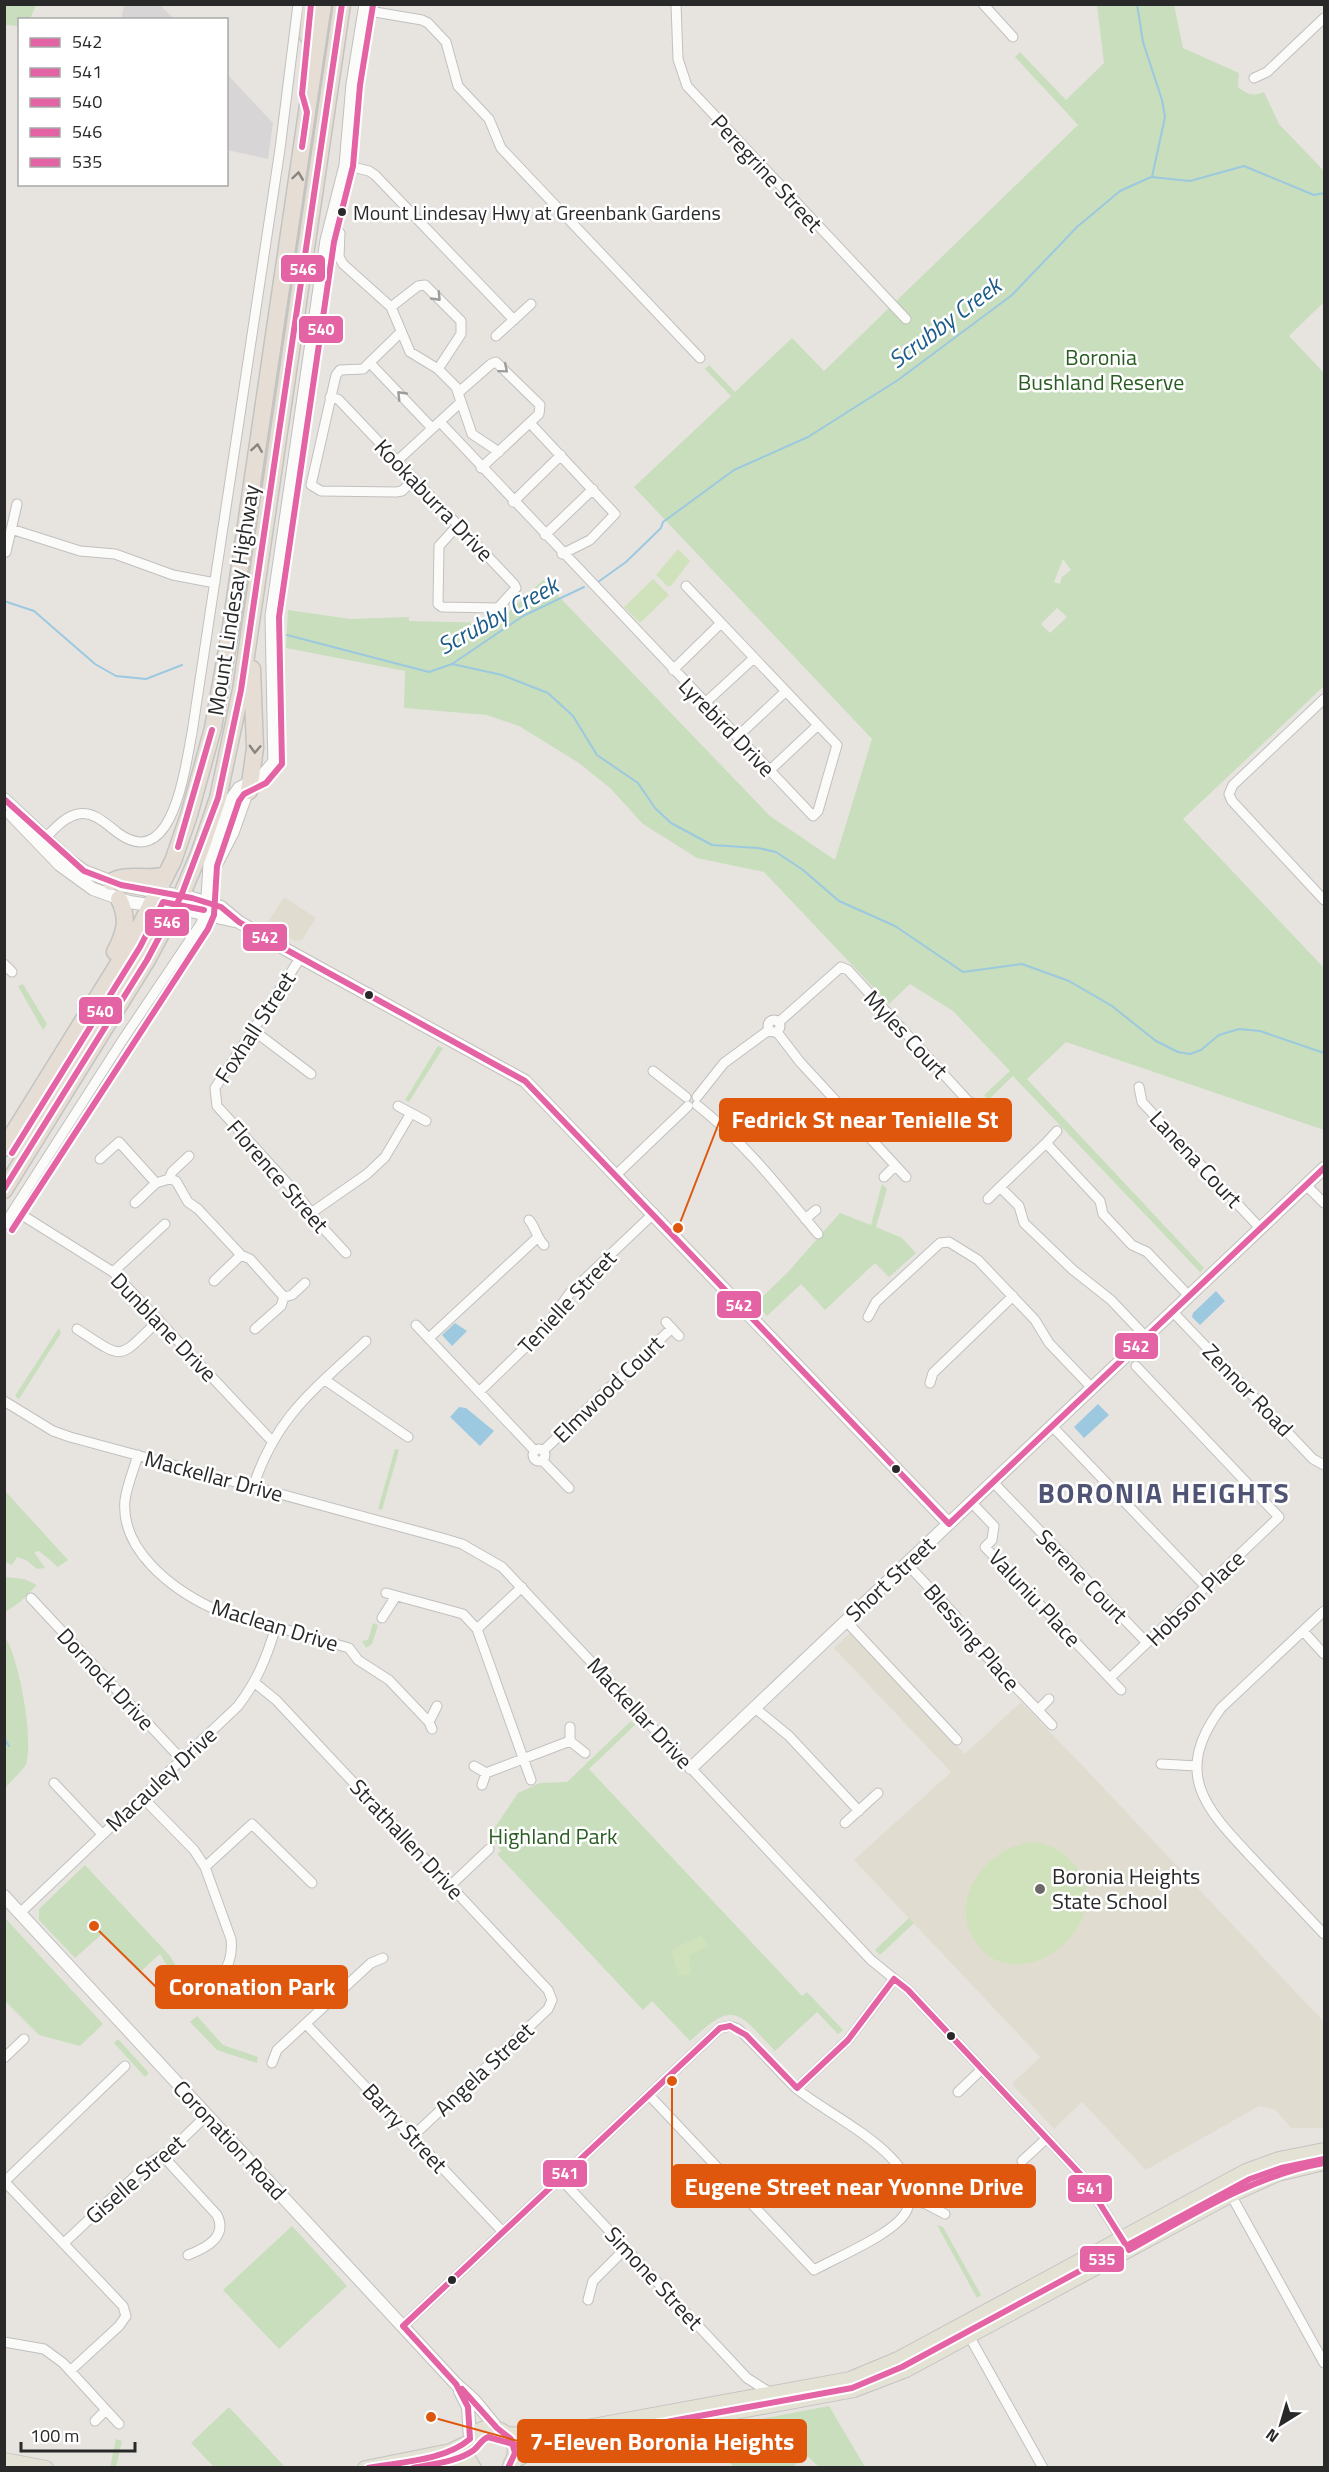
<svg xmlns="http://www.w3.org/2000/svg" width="1329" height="2472" font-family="'Titillium Web',sans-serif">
<rect width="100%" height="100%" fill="#e7e4e0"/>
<!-- industrial -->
<path fill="#d8d5d7" d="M124,5H160L174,19H121Z
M227,74L273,123L268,159L227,150Z"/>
<!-- education -->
<path fill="#e0dccf" d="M284,897L316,918L302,940L295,941L266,925Z
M851,1632L965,1754L1021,1702L1081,1764L1324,2022V2128H1291L1276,2110L1259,2106L1146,2170L1082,2102L1054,2129L1012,2084L1040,2057L854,1860L951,1772L834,1648Z"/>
<!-- green -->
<path fill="#c8debc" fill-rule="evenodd" d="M5,4H36V5L30,19L20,20L19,26L5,25Z
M1097,5H1174L1183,48L1239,73L1238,87C1247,94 1253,97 1264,92L1279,124L1324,171V302L1289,336L1324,373V686L1183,819L1324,968V1130L1066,1042L1027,1079L1204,1268L1200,1272L1013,1076L988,1100L984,1095L1010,1071L953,1011L910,984L889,1004L764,872L697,858L643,824L610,788L579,763L519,726L487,715L404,708L405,671L286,648L288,610L350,619L409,617V621L497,623L543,580L770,816L835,860L872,739L634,487L731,396L705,369L709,365L735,392L792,338L824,371L1078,125L1015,57L1020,52L1066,100L1104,63ZM1063,559L1071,570L1062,577L1060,584L1054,582ZM1057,608L1067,617L1050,633L1041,624Z
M23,984L47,1024L43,1030L18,986Z
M438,1046L443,1048L409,1102L405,1100Z
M882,1184L887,1189L876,1227L902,1238L916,1253L889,1277L875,1263L825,1310L801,1284L767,1316L756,1303L788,1272L840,1213L871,1225Z
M59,1328L61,1333L19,1399L15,1396Z
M395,1449L399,1450L382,1510L378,1509Z
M5,1491L68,1560L58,1567L39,1551L34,1552L45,1568L37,1569L26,1560L17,1557L12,1565L5,1562Z
M5,1577L24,1579L37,1585L20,1602L5,1612Z
M373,1623L378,1625L372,1644L366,1648L362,1641L368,1640Z
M4,1635C19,1657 34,1739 26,1765C24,1768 8,1785 5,1788Z
M631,1721L635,1725L589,1769L802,1996L807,1992L843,2030L838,2034L817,2012L775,2051C737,2011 734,2000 690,2041L652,2001L643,2010L497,1854L501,1851L490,1835L518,1793L540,1783L567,1782Z
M85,1865L170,1956L187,1986L181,1989L160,1954L140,1972L103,1933L75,1958L39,1920V1909Z
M5,1918L103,2024L80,2046L39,2035L5,2001Z
M909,1918L914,1923L880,1955L875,1950Z
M197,2016L223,2045L258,2057L257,2063L217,2050L190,2022Z
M118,2039L149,2073L145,2077L114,2043Z
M937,2225L943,2227L981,2295L977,2298Z
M292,2226L347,2286L279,2349L223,2290Z
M829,2406L865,2467H819L806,2455L793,2467H734L698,2431Z
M229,2407L285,2467H214L191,2443Z
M116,2439L122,2441L116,2467H110Z"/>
<!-- pitch -->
<path fill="#d0e2bb" d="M678,549L690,561L671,586H667L656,575Z
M653,579L669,595L640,623L624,607Z
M1036,1842C1054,1846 1066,1853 1077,1868C1117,1924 1022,2001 978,1945C944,1902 987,1844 1036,1842Z
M701,1935L708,1946L689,1955L691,1974L679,1976L671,1950Z"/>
<!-- water -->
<path fill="#9cc9e0" d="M1216,1291L1225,1301L1200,1325L1192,1317L1193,1313Z
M455,1323L467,1331L452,1346L442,1335Z
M1098,1404L1109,1415L1084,1438L1074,1427Z
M459,1407L466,1408L494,1431L480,1446L450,1417Z"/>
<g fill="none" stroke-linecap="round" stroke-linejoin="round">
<!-- stream -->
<path stroke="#9cc9e0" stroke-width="2" d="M1137,4L1143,42L1162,100L1165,117L1152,177
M598,582L626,562L661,528L663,522L734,470L808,437L898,380L1012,295L1077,227L1120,191L1151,177L1190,181L1244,166L1314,195L1324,193
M4,601L34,611L95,664L116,676L146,679L182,665
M287,635L429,672L452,664L523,616L584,587
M452,664L502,675L548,693L573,716L597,755L638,783L655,808L671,823L712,845L758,848L776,852L803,870L839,901L895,926L963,972L1022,964L1069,981L1112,1006L1156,1041L1178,1052L1190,1054L1201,1050L1219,1035L1239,1029L1260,1031L1324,1053
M4,1648V1668
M4,1738L9,1746"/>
<defs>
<path id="street" d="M676,4L678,59L687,86L906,319
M983,4L1013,37
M363,10L422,20L428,23L446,42L458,86L489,119L501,148L700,358
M1254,78L1267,72L1324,18
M344,165L369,171L375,175L514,320
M329,223L340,233L339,257L343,264L391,307L410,352L438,369L456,387L472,434L499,452
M391,307L418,286L425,285L461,321V334L438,369
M401,332L363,369L340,370L336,375L311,485L321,491L396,492L402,491L414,479
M496,336L531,304
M370,363L431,427
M459,392L491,364L496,362L540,405L539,414L481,468
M330,397L338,399L514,584L516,588L498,608L442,607L438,604L439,546L458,525
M441,423L813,816L818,811L837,745L686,586
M530,423L615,514L590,540L562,554
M397,461L461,402
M513,502L561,455
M11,529L80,551L115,554L173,575L215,583
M545,535L593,489
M6,552L17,504
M673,670L721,623
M1324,699L1233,785L1229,794L1232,801L1324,900
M705,703L754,658
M737,737L786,691
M769,771L818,725
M41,842C52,832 63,817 78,814C94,811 106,824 118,833C173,873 185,767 192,733L280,149L298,4
M208,874L219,862L234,833L249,791L267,779L273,768L270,616L325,240L344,165L351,84L364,4
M301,957L215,1088L217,1106L297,1194L322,1227L346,1253
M4,964L12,972
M768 1026a6 6 0 1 1 12 0a6 6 0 1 1-12 0Z
M779,1022L841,967L848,970L969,1102
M253,1030L311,1074
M777,1032L800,1062L906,1177
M653,1071L686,1097
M1139,1087L1142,1102L1260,1228
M697,1097L724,1063L769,1030
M697,1105C744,1142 780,1188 818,1234
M398,1106L426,1121
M963,1114L969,1102L983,1106
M1046,1143L1057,1131
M100,1159L119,1142L156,1183L169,1179L176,1181L188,1202L198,1209L241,1255L250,1259L284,1297L292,1295L305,1283
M617,1174L688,1106
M884,1177L895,1166
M169,1179L172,1172L189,1156
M1306,1185L1324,1203
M988,1199L1000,1187
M135,1203L156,1183
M14,1210L113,1272L271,1440
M311,1213L367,1174L385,1157L411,1113
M805,1219L816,1210
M529,1220C536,1228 536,1237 544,1245
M4,1225L122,1041L200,925L205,914L208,864L231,797L238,787L260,776L273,761
M113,1272L165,1224
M214,1281L241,1255
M1173,1312L1313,1459L1324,1465
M868,1317L876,1302L940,1243L949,1242L978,1260L1035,1320L1049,1343L1092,1388
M666,1322L679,1336
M416,1325L534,1450
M77,1329C126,1361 117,1360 159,1320
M255,1329L281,1306L284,1297
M1146,1337L1111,1300L1073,1270L1024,1223L1019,1206L1000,1187L1046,1143L1100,1201L1103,1214L1132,1245L1147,1252L1189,1296
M429,1338L537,1238
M325,1380L408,1437
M930,1383L933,1373L1013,1296
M479,1392L544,1329L570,1293L654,1213
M4,1401L53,1431L70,1437L442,1538L462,1544L502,1567L871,1960L908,1990L1083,2177L1123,2241
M1052,1426L1206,1587
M533 1455a6 6 0 1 1 12 0a6 6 0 1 1-12 0Z
M543,1451L672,1328
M138,1455C134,1469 127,1485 125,1500C120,1550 172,1589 212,1608L349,1648L358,1660L389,1680L429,1722
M542,1460L569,1488
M993,1482L1147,1643
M253,1487C277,1415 314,1390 366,1341
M972,1503L994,1526L992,1540L985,1547L1121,1690
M907,1564L955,1615L969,1638L1052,1725
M386,1593L463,1614L477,1629L531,1780
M31,1598L182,1760
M1324,1611L1221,1708C1171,1775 1207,1810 1255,1861C1278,1885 1301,1910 1324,1934
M382,1618L396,1596
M846,1621L957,1740
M477,1629L522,1587
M1303,1631L1324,1654
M1110,1678L1279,1517L1136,1366
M255,1683L276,1700L548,1990L552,2000L548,2009L413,2136
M755,1708L789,1736L859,1811
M1038,1710L1049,1699
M570,1727V1741L585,1753
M432,1729L429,1722L437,1706
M1161,1764L1197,1766
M474,1766L486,1773L482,1785
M486,1773L570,1741
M54,1783L102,1834
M142,1797L194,1850L205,1867L231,1939C235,1972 213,1985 188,2002
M845,1823L878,1793
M205,1867L252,1824L312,1883
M451,1885L489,1849
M20,1913L238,1706C257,1681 267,1657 276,1626
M306,2024L503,2232
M4,2058L24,2039
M272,2063L277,2050L371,1963L383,1958
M797,2088L848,2040L894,1979
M958,2092L982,2069
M162,2155L217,2215C228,2237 206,2248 188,2255
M1022,2161L1047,2138
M560,2178L747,2378L772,2394
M4,2181L123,2306L126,2316L119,2326L70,2371
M5,2181L125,2066
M1231,2195L1324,2363
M911,2200L926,2204L945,2214
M64,2243L148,2164L172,2149L207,2115
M588,2300L593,2281L626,2248
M403,2326L720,2028L730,2026L738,2029C759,2047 776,2069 796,2088C826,2115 933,2161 906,2212C894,2234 837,2257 814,2270L649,2095
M968,2334L1043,2468
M4,2342L44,2349L63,2363L119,2424
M95,2421L106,2410"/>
<path id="secondary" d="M4,799L69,860L84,871L121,885L192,898L221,907L239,922L285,949L525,1081L949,1524
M11,814L60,865L93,889L129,902L190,911L239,922
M691,1768L1324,1168
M4,1896L456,2384L474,2400L497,2428
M460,2391L468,2407L470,2439"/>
<path id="primary" d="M507,2434L538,2436L850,2379L898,2359L1246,2171L1279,2159L1324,2150
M4,2460L46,2468
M511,2463L536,2449L854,2390L906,2370L1231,2195L1278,2174L1324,2163
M365,2468L450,2451L469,2442
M426,2468H463
M474,2468C469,2461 466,2454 468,2446C476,2411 531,2431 510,2466"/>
<path id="highway" d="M308,36L311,4
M249,791L255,748L252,669
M111,882C127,872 148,881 166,875
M115,952C125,933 129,919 119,899
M4,1148L132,942L173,861L189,815L213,728L230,633L323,4
M4,1190L147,960L181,896L199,854L218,798L241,690L342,4"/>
</defs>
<!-- street casing -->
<use href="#street" stroke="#c1c0bf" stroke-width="11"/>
<!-- secondary casing -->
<use href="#secondary" stroke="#c1c0bf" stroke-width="14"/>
<!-- primary casing -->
<use href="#primary" stroke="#c3c3c1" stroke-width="16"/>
<!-- highway casing -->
<use href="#highway" stroke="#c3c3c1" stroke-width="19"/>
<!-- street -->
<use href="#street" stroke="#fbfbfa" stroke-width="9"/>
<!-- secondary -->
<use href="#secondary" stroke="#fbfbfa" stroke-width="12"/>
<!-- primary -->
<use href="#primary" stroke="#e4e1d5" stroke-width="14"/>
<!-- highway -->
<use href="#highway" stroke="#e6ded5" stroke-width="16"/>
<defs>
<path id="bus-1" d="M4,799L84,871L121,885L192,898L221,907L239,922L285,949L525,1081L949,1524
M949,1524L1324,1168"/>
<path id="bus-2" d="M894,1979L908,1990L1083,2177L1129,2250C1192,2215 1252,2176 1324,2163
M730,2026L746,2035L797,2088
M797,2088L848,2040L894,1979
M403,2326L720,2028L730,2026
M462,2389L497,2428L511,2439L515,2453L508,2468
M368,2468C400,2462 444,2461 470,2439L468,2407L456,2384L403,2326"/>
<path id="bus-3" d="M12,1153L140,947L163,902L204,910
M12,1230L208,929L214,915L217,866L239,801L244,794L266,783L282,764L279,617L334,242L353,166L360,85L373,5"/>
<path id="bus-4" d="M302,147L307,112L302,94L311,4
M178,847L212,730
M4,1189L147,960L181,896L218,798L241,690L342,4"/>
<path id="bus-5" d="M413,2468C433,2464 457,2462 474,2450C480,2445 481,2440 488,2437L520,2446L540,2445L852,2388L902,2367L1250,2179L1281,2168L1324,2159"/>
</defs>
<!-- bus-1 casing -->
<use href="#bus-1" stroke="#fff" stroke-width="10"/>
<!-- bus-2 casing -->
<use href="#bus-2" stroke="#fff" stroke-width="10"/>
<!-- bus-3 casing -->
<use href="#bus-3" stroke="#fff" stroke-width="10"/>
<!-- bus-4 casing -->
<use href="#bus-4" stroke="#fff" stroke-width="10"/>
<!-- bus-5 casing -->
<use href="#bus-5" stroke="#fff" stroke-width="10"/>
<!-- bus-1 -->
<use href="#bus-1" stroke="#e463a4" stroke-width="6"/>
<!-- bus-2 -->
<use href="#bus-2" stroke="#e463a4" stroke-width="6"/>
<!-- bus-3 -->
<use href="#bus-3" stroke="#e463a4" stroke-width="6"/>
<!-- bus-4 -->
<use href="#bus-4" stroke="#e463a4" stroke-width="6"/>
<!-- bus-5 -->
<use href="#bus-5" stroke="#e463a4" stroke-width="6"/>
</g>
<!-- one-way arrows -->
<defs><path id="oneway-chevron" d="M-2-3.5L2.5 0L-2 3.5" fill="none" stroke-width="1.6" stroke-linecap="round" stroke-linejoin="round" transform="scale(1.5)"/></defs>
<g stroke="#88847f">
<use href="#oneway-chevron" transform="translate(298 176) rotate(-82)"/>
<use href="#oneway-chevron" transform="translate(257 448) rotate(-81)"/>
<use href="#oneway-chevron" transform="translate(255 749) rotate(92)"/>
</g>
<g stroke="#9c9c9c">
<use href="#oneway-chevron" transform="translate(437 297) rotate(46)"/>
<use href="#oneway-chevron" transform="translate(504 369) rotate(40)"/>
<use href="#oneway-chevron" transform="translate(401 395) rotate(-134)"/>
</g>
<!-- markers -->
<g fill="#292929" stroke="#fff" stroke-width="2">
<circle cx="342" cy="212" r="5"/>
<circle cx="369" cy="995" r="5"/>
<circle cx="896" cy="1469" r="5"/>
<circle cx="951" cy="2036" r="5"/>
<circle cx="452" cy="2280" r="5"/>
</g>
<circle fill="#6c6a69" stroke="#fff" stroke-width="2" cx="1040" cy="1889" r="6"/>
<g text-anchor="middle" stroke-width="5" stroke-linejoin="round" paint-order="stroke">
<!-- bus labels -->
<g font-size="20" fill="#292929" stroke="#fff" text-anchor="start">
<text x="353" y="220">Mount Lindesay Hwy at Greenbank Gardens</text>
</g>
<!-- street labels -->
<g font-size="22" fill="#292929" stroke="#fff">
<text transform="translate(767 173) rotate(47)" y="8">Peregrine Street</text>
<text transform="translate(434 500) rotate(46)" y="8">Kookaburra Drive</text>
<text transform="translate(233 600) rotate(-81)" y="8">Mount Lindesay Highway</text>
<text transform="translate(727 727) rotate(46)" y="8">Lyrebird Drive</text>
<text transform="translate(255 1027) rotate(-57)" y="8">Foxhall Street</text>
<text transform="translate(906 1034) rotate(47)" y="8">Myles Court</text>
<text transform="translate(1196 1159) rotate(47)" y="8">Lanena Court</text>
<text transform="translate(278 1176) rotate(49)" y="8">Florence Street</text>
<text transform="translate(567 1302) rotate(-47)" y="8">Tenielle Street</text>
<text transform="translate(164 1327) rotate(46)" y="8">Dunblane Drive</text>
<text transform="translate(608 1389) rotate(-44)" y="8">Elmwood Court</text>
<text transform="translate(1248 1390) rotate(46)" y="8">Zennor Road</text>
<text transform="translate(214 1476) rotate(15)" y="8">Mackellar Drive</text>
<text transform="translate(1082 1576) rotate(46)" y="8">Serene Court</text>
<text transform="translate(890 1579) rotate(-43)" y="8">Short Street</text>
<text transform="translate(1035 1598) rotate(47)" y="8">Valuniu Place</text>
<text transform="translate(1195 1598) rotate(-44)" y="8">Hobson Place</text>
<text transform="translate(275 1625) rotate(17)" y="8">Maclean Drive</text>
<text transform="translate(972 1637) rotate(49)" y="8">Blessing Place</text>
<text transform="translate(106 1679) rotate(47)" y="8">Dornock Drive</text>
<text transform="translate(640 1713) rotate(47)" y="8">Mackellar Drive</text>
<text transform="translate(161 1779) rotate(-43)" y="8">Macauley Drive</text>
<text transform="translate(407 1839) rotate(47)" y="8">Strathallen Drive</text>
<text transform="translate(484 2069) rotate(-43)" y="8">Angela Street</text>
<text transform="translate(405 2128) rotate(47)" y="8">Barry Street</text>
<text transform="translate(230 2140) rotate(47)" y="8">Coronation Road</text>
<text transform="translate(135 2179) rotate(-41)" y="8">Giselle Street</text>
<text transform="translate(654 2278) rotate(47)" y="8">Simone Street</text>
</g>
<!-- park labels -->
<g font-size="22" fill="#295d22" stroke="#fff">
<text x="1101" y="365">Boronia<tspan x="1101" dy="25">Bushland Reserve</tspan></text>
<text x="553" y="1844">Highland Park</text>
</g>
<!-- poi labels -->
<g font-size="22" fill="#292929" stroke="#fff" text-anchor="start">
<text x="1052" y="1884">Boronia Heights<tspan x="1052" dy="25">State School</tspan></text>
</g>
<!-- water labels -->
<g font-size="24" font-style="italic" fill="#1d5b8a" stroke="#fff">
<text transform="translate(945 323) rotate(-37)" y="8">Scrubby Creek</text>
<text transform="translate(498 616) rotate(-29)" y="8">Scrubby Creek</text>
</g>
<!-- district labels -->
<g font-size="28" font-weight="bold" letter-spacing="1.5" fill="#4f5374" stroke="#fff">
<text x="1164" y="1503">BORONIA HEIGHTS</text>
</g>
</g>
<!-- callouts -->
<path fill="none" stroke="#de570d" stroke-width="2" d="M678 1228L720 1120M94 1926L156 1987M672 2081L672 2186M431 2417L518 2441"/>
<g fill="#de570d" stroke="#fff" stroke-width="2">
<circle cx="678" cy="1228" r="6"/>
<circle cx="94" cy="1926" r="6"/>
<circle cx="672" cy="2081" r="6"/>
<circle cx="431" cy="2417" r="6"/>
</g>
<g fill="#de570d" stroke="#de570d" stroke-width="2">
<rect x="720" y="1099" width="291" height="42" rx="6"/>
<rect x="156" y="1966" width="191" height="42" rx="6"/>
<rect x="672" y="2165" width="363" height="42" rx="6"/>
<rect x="518" y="2420" width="288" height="42" rx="6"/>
</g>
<g font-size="24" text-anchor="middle" font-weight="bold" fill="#fff">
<text x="865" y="1128">Fedrick St near Tenielle St</text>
<text x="252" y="1995">Coronation Park</text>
<text x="854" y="2195">Eugene Street near Yvonne Drive</text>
<text x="662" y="2450">7-Eleven Boronia Heights</text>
</g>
<g stroke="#fff" stroke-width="2">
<rect x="280" y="254" width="46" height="29" rx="6" fill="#e463a4"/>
<rect x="298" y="315" width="46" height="29" rx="6" fill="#e463a4"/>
<rect x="144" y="908" width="46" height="29" rx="6" fill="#e463a4"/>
<rect x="242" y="923" width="46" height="29" rx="6" fill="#e463a4"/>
<rect x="78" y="996" width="45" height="29" rx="6" fill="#e463a4"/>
<rect x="716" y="1290" width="46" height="29" rx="6" fill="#e463a4"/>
<rect x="1114" y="1332" width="45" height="28" rx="6" fill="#e463a4"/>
<rect x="542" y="2159" width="46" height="29" rx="6" fill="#e463a4"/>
<rect x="1067" y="2174" width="46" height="29" rx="6" fill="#e463a4"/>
<rect x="1079" y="2245" width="46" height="28" rx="6" fill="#e463a4"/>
</g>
<g font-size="16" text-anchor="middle" font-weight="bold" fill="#fff">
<text x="303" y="275">546</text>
<text x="321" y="335">540</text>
<text x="167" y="928">546</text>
<text x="265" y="943">542</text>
<text x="100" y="1017">540</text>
<text x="739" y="1311">542</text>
<text x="1136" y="1352">542</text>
<text x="565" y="2179">541</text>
<text x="1090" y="2194">541</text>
<text x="1102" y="2265">535</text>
</g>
<!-- border -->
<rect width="1329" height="2472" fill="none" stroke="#292929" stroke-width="12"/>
<!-- legend -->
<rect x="18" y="18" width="210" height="168" fill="#ffffff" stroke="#a9a9a9" stroke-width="1.5"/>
<rect x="30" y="38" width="30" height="9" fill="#e463a4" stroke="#a9a9a9" stroke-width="1.5"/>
<text x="72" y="48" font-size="18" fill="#292929">542</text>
<rect x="30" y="68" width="30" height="9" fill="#e463a4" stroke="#a9a9a9" stroke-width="1.5"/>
<text x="72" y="78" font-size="18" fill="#292929">541</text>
<rect x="30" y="98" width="30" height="9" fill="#e463a4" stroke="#a9a9a9" stroke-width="1.5"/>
<text x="72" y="108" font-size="18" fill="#292929">540</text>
<rect x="30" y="128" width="30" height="9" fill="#e463a4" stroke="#a9a9a9" stroke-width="1.5"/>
<text x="72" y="138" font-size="18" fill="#292929">546</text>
<rect x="30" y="158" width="30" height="9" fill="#e463a4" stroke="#a9a9a9" stroke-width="1.5"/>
<text x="72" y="168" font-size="18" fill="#292929">535</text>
<!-- north arrow -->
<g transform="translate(1281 2424) rotate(217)" stroke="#ffffff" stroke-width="4.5" paint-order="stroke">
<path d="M0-4.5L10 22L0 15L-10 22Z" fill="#292929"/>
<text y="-9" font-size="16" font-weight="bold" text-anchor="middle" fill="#292929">N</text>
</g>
<!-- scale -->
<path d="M21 2442v9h114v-9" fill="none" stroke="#292929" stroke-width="3"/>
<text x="30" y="2442" font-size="18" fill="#292929" stroke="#ffffff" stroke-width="4.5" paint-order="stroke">100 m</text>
</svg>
